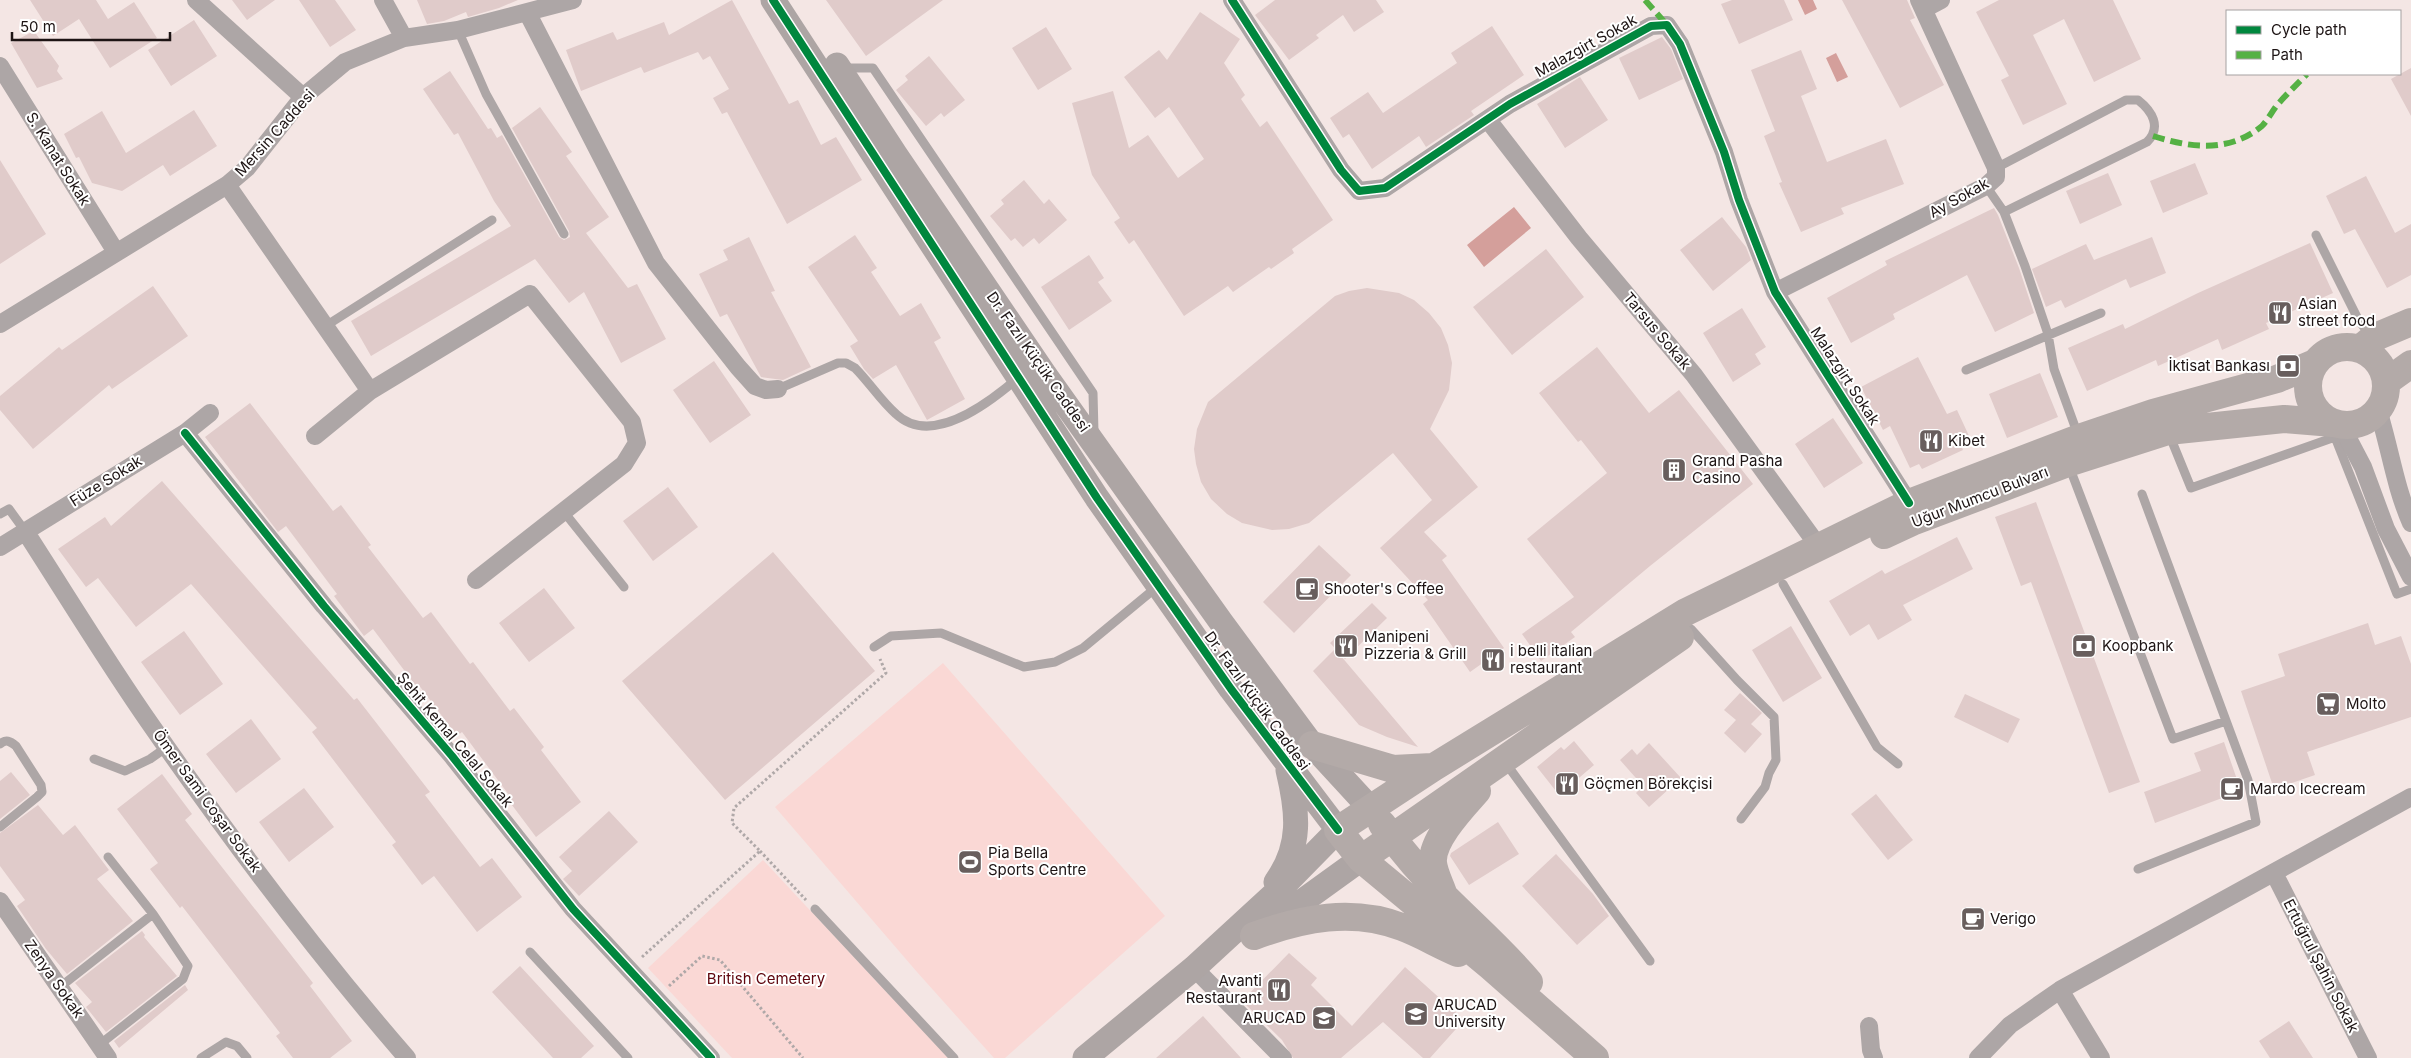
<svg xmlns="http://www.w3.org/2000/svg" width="2411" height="1058" font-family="Inter,sans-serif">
<rect width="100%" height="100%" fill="#f4e6e4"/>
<!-- green -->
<path fill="#fad8d5" d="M943,663L1165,916L1005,1058H994L917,972L775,807Z
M763,860L948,1058H732L648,968Z"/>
<!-- water -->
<path fill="#d49f9b" d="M1798,0H1813L1817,9L1805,15Z
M1836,53L1848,77L1837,82L1826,58Z
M1514,207L1531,228L1484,267L1467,245Z"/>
<!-- building -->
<path fill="#e0cbca" d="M30,0H96L108,19L134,2L157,38L110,68L79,19L53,36Z
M232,0H275L247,20Z
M299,0H335L356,30L330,47Z
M417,0H518L499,8L468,17L466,12L444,21L427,24Z
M732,0L789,104L798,100L821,145L836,137L862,180L787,224L727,112L722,114L713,98L729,89L710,56L703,60L698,52L644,73L641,67L581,91L566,50L613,32L617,40L664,22L669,35Z
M826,0H943L866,56Z
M1275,0H1376L1384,12L1354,32L1343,15L1316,35L1319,38L1289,60L1255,15Z
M1732,0H1784L1793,20L1739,44L1721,4Z
M1842,0H1907L1915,18L1910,20L1944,85L1900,108Z
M1999,0H2113L2141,59L2094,82L2064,19L2033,35L2067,104L2023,125L2001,80L2009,76L1976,12Z
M1200,12L1240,39L1224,63L1245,95L1241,99L1260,127L1267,121L1333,220L1292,249L1294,253L1271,269L1269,267L1233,292L1228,286L1184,316L1134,240L1129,244L1114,222L1120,218L1092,175L1072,103L1113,91L1129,148L1148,135L1178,178L1204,159L1169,107L1155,118L1124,77L1159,50L1167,60Z
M194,20L217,56L171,86L148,50Z
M1492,26L1524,75L1471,111L1474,115L1426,147L1419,136L1372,169L1349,134L1343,138L1330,118L1368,92L1383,113L1457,63L1451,53Z
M1046,27L1072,69L1038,90L1012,48Z
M34,31L59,66L57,71L63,79L37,88L11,43Z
M1662,37L1671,49L1683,79L1639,100L1619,58Z
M1801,50L1817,89L1801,96L1827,162L1886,139L1904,184L1841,208L1844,214L1801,232L1779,183L1782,182L1764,136L1775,131L1751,70Z
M929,56L965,100L944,117L941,113L926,126L896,90L908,80L905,76Z
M2411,68V116L2391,79Z
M450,71L488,129L491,128L497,138L502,135L559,237L564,240L570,237L569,231L512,128L540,107L572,152L566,156L609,217L586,233L628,288L637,284L666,339L621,363L584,292L569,303L535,259L371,356L351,321L511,226L494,201L458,133L454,135L423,89Z
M1580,77L1608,120L1565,148L1537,104Z
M194,110L217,146L170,176L163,165L122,191L92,183L79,157L76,158L64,134L102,111L126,153Z
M0,160L46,234L0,264Z
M2195,163L2208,194L2163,213L2150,181Z
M2108,173L2122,205L2080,224L2066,191Z
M2366,176L2395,233L2411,224V275L2387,288L2355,229L2344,234L2326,196Z
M1024,180L1044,204L1049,199L1067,220L1039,244L1034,238L1023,247L1015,238L1011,241L990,216L1004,204L1001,200Z
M1994,208L1998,215L2019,268L2034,313L1995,332L1967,275L1893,314L1895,319L1851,343L1827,298L1887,265L1885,261Z
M1722,217L1746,247L1751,260L1713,291L1680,250Z
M855,235L877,268L871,272L900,316L921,303L941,338L934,342L965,399L927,420L896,365L873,379L864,369L850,346L858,341L808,267Z
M749,237L775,291L771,292L811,367L783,380L761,377L727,314L720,317L699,274L728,260L723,250Z
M2152,237L2166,273L2130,288L2126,279L2065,308L2061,300L2046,307L2032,269L2086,244L2094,260Z
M2310,243L2333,293L2266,323L2269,329L2222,350L2218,339L2158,366L2156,360L2087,391L2068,348L2123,324L2125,329L2198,293Z
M1546,249L1584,297L1512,355L1473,307Z
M1089,255L1104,278L1098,282L1112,301L1069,330L1041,287Z
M153,286L188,336L112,389L109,385L33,449L0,410V396L59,347L62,350Z
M1367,288L1399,293L1414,300L1429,313L1441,328L1448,345L1452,363L1449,390L1430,429L1478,487L1424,532L1447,556L1442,560L1504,648L1470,672L1423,604L1428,600L1380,548L1432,500L1393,453L1309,523L1289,529L1272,530L1242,523L1227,514L1211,499L1201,482L1196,464L1194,449L1197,429L1208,402L1335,296L1349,291Z
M1742,308L1766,347L1755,354L1761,364L1733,382L1703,333Z
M1597,347L1649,413L1679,390L1753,484L1650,566L1571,632L1575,637L1541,661L1522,634L1574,597L1527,539L1607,473L1581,440L1578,442L1539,393Z
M1918,357L1947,414L1957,410L1970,438L1960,443L1963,450L1922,469L1919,464L1910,468L1890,426L1883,430L1861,387Z
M714,361L751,415L710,443L673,390Z
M2040,373L2058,417L2007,438L1989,394Z
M250,403L333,511L341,505L371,545L368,547L423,618L431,612L470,664L473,662L510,711L514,708L544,747L541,750L581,802L536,837L506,797L509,795L462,732L457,736L418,684L416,686L373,629L364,636L334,596L337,594L286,526L278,532L205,437Z
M1833,418L1863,463L1824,488L1795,444Z
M162,481L354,700L357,698L430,792L425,795L480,867L492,858L522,897L477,932L434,876L422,885L392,845L396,842L312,732L317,728L191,584L136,627L98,578L86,587L58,549L105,517L111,526Z
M668,487L698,527L653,561L623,521Z
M2036,502L2140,782L2109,793L2031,582L2021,586L1995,517Z
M1957,537L1973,569L1903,605L1912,620L1878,640L1869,624L1850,636L1829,601L1882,570L1885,574Z
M1319,545L1351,575L1294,633L1263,602Z
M773,552L875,671L725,800L622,681Z
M544,588L575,628L529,662L499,623Z
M1372,603L1387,618L1345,659L1330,643Z
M2368,623L2375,645L2401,636L2411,664V717L2307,752L2315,775L2274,789L2241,691L2285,676L2278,654Z
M1791,626L1822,678L1783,702L1752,650Z
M184,631L223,684L180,715L141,662Z
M1335,649L1418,747L1387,737L1359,725L1313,671Z
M1740,693L1762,713L1751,724L1762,734L1745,753L1724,733L1736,720L1724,710Z
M1965,694L2020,719L2008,743L1954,717Z
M251,719L281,759L236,793L206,754Z
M1574,741L1594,765L1559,795L1537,767L1561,747L1564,750Z
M2224,742L2241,791L2155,823L2144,792L2201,771L2194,753Z
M1649,743L1681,778L1649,807L1636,793L1643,786L1620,760L1632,749L1637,755Z
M11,772L30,795L0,819V781Z
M162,774L192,814L185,820L313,983L310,986L352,1041L330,1058H293L276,1036L280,1033L182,906L180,908L150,869L158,863L117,809Z
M304,788L334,827L289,862L259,822Z
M1876,794L1913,840L1888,860L1851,814Z
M38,805L63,835L75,825L109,870L97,879L133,921L67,974L46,949L17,906L25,900L0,866V833Z
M609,811L638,842L579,896L563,879L572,871L559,857Z
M1498,822L1519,854L1469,885L1450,856L1451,853Z
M1556,854L1593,894L1609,916L1577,945L1522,886Z
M142,931L145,935L144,937L177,976L106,1032L86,1007L92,1002L75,983Z
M1289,953L1317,978L1311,985L1352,1026L1405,967L1464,1020L1430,1058H1423L1383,1022L1341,1058H1293L1282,1040L1242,1001Z
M520,966L594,1046L581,1058H553L492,992Z
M185,985L188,990L119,1048L114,1041Z
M1203,1016L1241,1058H1156Z
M2289,1021L2313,1058H2270L2259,1041Z"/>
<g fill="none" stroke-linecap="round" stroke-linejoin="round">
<!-- path -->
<path stroke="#afa8a8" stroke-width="3" stroke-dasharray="2.5 2.5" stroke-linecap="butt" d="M760,851L806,900
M642,957L760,851L732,823L734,808L886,673L880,659
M669,986L702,956L720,960L803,1058"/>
<!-- lane -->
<path stroke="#ada6a6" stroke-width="9" d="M458,30L486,94L564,234
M843,71L850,68H873L1093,393L1094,432
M1996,168L2126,100H2138C2152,111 2162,127 2147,142L2004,212
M1986,186L2004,212L2025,266L2048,334L2054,369L2078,435
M2316,235L2359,321L2371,336
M324,327L492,220
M1966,370L2101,313
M778,389L838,363H846L855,368C869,382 881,401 896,414C932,448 990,402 1018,378
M2169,434L2191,488L2335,437L2397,594L2411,589
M2069,466L2173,739L2226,721
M564,512L624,587
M0,514L9,509L25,531
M1783,584L1877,747L1898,764
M1691,629L1737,680L1774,717L1776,760L1769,773L1765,787L1741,819
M874,647L891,636L941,633L1024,667L1055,662L1083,648L1158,586
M0,744C6,739 10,741 16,746L41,785L42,792L37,797L0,827
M94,759L125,771L150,759L167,747
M1505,762L1650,961
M2138,869L2256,822L2248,780L2142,494
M815,909L954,1058
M530,952L628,1058
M60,987L153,914
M99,1045L183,979L188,966L153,914L108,857
M201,1058L226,1042L237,1046L247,1058"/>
<!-- street -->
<path stroke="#ada6a6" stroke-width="18" d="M196,0L303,97
M383,0L404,38
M1232,0L1341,170L1359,191L1385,188L1510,104L1651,26L1667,25L1680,44L1724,152L1739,200L1775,292L1909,503
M1924,9L1941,0
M527,12L656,263L738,367L755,386L766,390L778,389
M0,66L116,252
M1488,120L1579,238L1694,375L1819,547
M227,185L370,391
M1775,292L1986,186L1996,177V168L1919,0
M0,324L227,185L247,168L303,97L345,62L404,38L458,30L573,0
M2378,410C2390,448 2395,487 2411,523
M2341,425L2363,467L2386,529L2411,577
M185,433L324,606L452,756L573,909L711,1058
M315,436L370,391L530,294L632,422L637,443L624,464L476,580
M25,531C67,596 107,662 151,725C231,840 316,953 407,1058
M0,547L185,433L210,413
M2274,873L2368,1058
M0,901L108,1058
M1194,968L1283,1058
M2060,990L2101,1058
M1869,1026L1871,1050L1874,1058
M1978,1058L2010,1025L2060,990L2411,797"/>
<!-- secondary -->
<path stroke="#ada5a4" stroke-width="25" d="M773,0L1097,498L1231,689L1338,830L1283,886L1194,968L1085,1058
M837,65L895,154L1045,375L1221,622L1312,745L1370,808
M1276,882C1302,846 1298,812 1288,770
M1264,929L1361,859"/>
<!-- primary -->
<path stroke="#b3aaa8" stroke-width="28" d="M2308 386a39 39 0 1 1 78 0a39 39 0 1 1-78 0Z
M2360,349L2373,338L2411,322
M2386,382L2411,364
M1884,535L1912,522L2068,463L2168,431L2284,419L2333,423
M1312,745L1393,769L1432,767
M1382,824C1401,850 1422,875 1445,897C1474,926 1503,951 1529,982
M1361,859L1680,637
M1443,893C1440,884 1434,873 1433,863C1431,840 1462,808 1477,791
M1254,936C1303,918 1352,908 1402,927C1421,934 1439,945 1458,953
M1595,1058L1490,966L1361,859L1338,830L1434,767L1686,612L1909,503L2079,438L2153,413L2277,379L2315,363"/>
<!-- quiet -->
<path stroke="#55b144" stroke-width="6" stroke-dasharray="12 6" stroke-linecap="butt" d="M1645,0L1667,25
M2153,136C2191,148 2229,153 2262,126C2268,120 2272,111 2278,104C2287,94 2297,84 2307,74"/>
<defs>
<path id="cycleway" d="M773,0L1097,498L1231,689L1338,830
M1232,0L1341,170L1359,191L1385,188L1510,104L1651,26L1667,25L1680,44L1724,152L1739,200L1775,292L1909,503
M185,433L324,606L452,756L573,909L711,1058"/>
</defs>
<!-- cycleway casing -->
<use href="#cycleway" stroke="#fff" stroke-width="11"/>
<!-- cycleway -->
<use href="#cycleway" stroke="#00873e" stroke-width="8"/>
</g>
<!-- icons -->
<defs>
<symbol id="restaurant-square" viewBox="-11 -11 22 22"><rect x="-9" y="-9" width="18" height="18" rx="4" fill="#685e5d" stroke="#fff"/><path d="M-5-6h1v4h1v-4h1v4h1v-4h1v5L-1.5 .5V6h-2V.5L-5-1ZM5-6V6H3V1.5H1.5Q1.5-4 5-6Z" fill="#fff"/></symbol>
<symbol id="bank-square" viewBox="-11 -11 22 22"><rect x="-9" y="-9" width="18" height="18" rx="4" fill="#685e5d" stroke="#fff"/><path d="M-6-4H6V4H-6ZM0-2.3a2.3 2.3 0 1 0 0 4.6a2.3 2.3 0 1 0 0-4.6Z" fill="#fff"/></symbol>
<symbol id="building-square" viewBox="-11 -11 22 22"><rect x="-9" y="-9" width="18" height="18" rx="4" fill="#685e5d" stroke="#fff"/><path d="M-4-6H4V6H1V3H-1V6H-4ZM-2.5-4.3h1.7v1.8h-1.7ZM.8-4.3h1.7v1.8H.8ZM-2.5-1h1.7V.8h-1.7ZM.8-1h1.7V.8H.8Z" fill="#fff"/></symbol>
<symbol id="cafe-square" viewBox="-11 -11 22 22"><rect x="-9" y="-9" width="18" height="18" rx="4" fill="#685e5d" stroke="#fff"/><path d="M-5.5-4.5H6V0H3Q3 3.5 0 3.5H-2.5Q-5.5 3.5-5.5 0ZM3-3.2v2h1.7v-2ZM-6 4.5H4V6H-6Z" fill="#fff"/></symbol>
<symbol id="supermarket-square" viewBox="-11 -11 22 22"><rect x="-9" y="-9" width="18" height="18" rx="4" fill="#685e5d" stroke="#fff"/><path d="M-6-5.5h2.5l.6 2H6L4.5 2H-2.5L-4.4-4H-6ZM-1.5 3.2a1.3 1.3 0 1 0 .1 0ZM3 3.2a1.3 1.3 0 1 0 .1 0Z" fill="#fff"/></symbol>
<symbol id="stadium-square" viewBox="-11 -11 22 22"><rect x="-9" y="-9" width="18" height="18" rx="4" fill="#685e5d" stroke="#fff"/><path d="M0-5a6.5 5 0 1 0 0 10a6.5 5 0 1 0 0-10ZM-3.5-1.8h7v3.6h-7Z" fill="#fff"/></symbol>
<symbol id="university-square" viewBox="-11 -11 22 22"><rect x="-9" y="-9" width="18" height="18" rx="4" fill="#685e5d" stroke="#fff"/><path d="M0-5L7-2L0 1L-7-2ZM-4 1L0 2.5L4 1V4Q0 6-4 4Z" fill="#fff"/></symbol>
</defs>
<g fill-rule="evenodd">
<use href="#restaurant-square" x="2266" y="299" width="28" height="28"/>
<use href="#bank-square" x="2274" y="352" width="28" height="28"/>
<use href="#restaurant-square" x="1917" y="427" width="28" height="28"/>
<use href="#building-square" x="1660" y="456" width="28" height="28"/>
<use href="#cafe-square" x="1293" y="575" width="28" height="28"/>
<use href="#restaurant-square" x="1332" y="632" width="28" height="28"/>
<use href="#bank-square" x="2070" y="632" width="28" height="28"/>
<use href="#restaurant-square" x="1479" y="646" width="28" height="28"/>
<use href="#supermarket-square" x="2314" y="690" width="28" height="28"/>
<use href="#restaurant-square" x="1553" y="770" width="28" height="28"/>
<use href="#cafe-square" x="2218" y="775" width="28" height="28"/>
<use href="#stadium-square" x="956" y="848" width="28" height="28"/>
<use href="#cafe-square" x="1959" y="905" width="28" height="28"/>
<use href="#restaurant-square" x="1265" y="976" width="28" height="28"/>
<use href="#university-square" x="1402" y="1000" width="28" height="28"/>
<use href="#university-square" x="1310" y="1004" width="28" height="28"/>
</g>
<g text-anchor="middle" stroke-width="4" stroke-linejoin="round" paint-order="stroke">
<!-- street labels -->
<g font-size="15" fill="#1d1414" stroke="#fff">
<text transform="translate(1586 46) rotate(-29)" y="5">Malazgirt Sokak</text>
<text transform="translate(275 133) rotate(-48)" y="5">Mersin Caddesi</text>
<text transform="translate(58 159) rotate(58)" y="5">S. Kanat Sokak</text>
<text transform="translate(1959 198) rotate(-29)" y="5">Ay Sokak</text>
<text transform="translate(1657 331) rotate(50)" y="5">Tarsus Sokak</text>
<text transform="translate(1038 362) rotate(55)" y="5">Dr. Fazıl Küçük Caddesi</text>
<text transform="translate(1845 376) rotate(57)" y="5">Malazgirt Sokak</text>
<text transform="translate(106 481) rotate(-32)" y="5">Füze Sokak</text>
<text transform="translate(1980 497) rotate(-21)" y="5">Uğur Mumcu Bulvarı</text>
<text transform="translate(1257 701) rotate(54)" y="5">Dr. Fazıl Küçük Caddesi</text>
<text transform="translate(455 740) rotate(50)" y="5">Şehit Kemal Celal Sokak</text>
<text transform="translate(207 801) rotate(54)" y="5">Ömer Sami Coşar Sokak</text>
<text transform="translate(2321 966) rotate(63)" y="5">Ertuğrul Şahin Sokak</text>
<text transform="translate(54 979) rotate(55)" y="5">Zenya Sokak</text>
</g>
<!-- poi labels -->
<g font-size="15" fill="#1d1414" stroke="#fff" text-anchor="start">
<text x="2298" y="309">Asian<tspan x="2298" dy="17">street food</tspan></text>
<text x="2270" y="371" text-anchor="end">İktisat Bankası</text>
<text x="1948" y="446">Kibet</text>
<text x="1692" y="466">Grand Pasha<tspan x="1692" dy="17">Casino</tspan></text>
<text x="1324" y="594">Shooter's Coffee</text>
<text x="1364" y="642">Manipeni<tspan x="1364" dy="17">Pizzeria &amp; Grill</tspan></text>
<text x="2102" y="651">Koopbank</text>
<text x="1510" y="656">i belli italian<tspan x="1510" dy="17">restaurant</tspan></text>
<text x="2346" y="709">Molto</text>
<text x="1584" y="789">Göçmen Börekçisi</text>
<text x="2250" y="794">Mardo Icecream</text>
<text x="988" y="858">Pia Bella<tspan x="988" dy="17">Sports Centre</tspan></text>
<text x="1990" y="924">Verigo</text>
<text x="1262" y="986" text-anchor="end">Avanti<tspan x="1262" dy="17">Restaurant</tspan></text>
<text x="1434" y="1010">ARUCAD<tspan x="1434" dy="17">University</tspan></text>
<text x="1306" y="1023" text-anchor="end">ARUCAD</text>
</g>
<!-- park labels -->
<g font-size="15" fill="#5f070f" stroke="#fff">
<text x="766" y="984">British Cemetery</text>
</g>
</g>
<!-- legend -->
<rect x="2226" y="10" width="175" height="65" fill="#ffffff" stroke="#a5a1a1"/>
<rect x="2236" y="26" width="25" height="8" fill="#00873e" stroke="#a5a1a1"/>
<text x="2271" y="35" font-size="15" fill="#1d1414">Cycle path</text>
<rect x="2236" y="51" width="25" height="8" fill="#55b144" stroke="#a5a1a1"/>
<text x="2271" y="60" font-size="15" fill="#1d1414">Path</text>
<!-- scale -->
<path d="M12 32v8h158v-8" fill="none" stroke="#1d1414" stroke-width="2.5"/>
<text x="20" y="32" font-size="15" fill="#1d1414" stroke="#ffffff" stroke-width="4" paint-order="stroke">50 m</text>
</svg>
